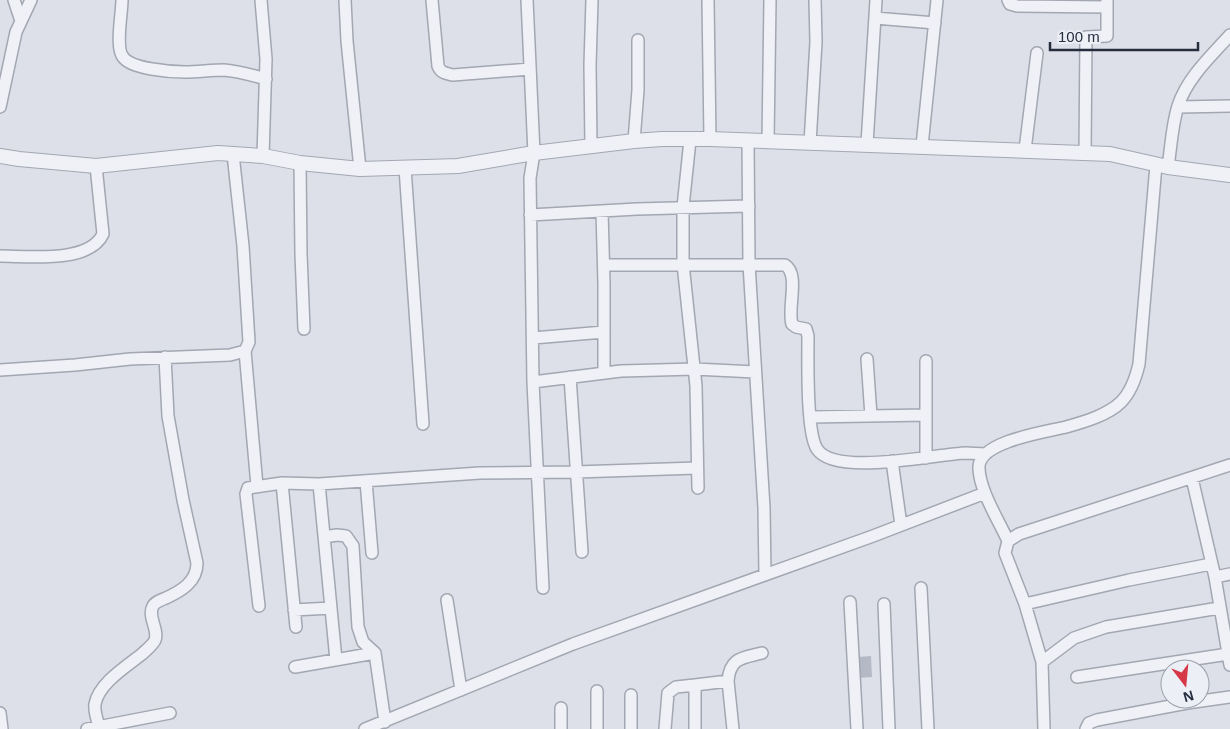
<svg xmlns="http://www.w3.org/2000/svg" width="1230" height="729" font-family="Arial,sans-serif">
<rect width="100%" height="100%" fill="#dde0e8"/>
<!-- building -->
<path fill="#b4b9c5" d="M871,656L872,677L858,678L857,657Z"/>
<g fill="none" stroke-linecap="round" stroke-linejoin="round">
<defs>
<path id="minor" d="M14,0L21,21
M122,0C122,13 115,48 123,57C131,69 171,72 185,72C198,72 211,70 224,70C238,71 252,75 266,79
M261,0L266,59L263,156
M345,0L347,41L360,169
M432,0L438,66C441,73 445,73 453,75L530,69
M527,0L534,153L530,178L533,382L543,588
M708,0L710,139
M1008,0L1010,4L1017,6L1107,7V0
M875,18L935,23
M0,107L16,32L31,0
M1178,107L1230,106
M690,140L683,207V264L696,386L698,488
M634,141L638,90V40
M748,141L749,264L764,508L765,574
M768,141L770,0
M810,143L816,42L815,0
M867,144L876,0
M922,146L937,0
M591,147L590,65L592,0
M1025,150L1037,53
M1085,153L1086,37L1107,36V7
M300,163L301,254L304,329
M1168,167C1171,147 1172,125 1178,106C1187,78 1211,56 1230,35
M405,168L423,424
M602,211L604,283V372
M530,215L637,209L749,206
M0,256C27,256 89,264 103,234L96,166
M604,265H785C800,274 787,309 792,324L796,327L806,329L808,336C808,359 806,432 817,449C835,477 935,454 966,453C972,453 979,454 985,454
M533,338L604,332
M245,351L257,486
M867,359L871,416
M0,370L75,365L130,359L230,355L245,351L249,342L243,246L233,154
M570,377L582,552
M533,382L621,371L695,369L755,372
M810,417L926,415
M926,458V361
M892,461L901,525
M1192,478L1215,577L1230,665
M366,481L372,553
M282,483L296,627
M319,484L336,660
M324,537L337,535L346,536L353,546L358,627L363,642L375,653L385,722
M1008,541C999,521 978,488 979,466C981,441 1046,432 1066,427C1084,422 1108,415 1121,402C1131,392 1136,377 1139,364L1156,165
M1215,577L1230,574
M921,588L928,729
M447,600L461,690
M850,602L857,729
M884,604L889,729
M1025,604L1129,580L1211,564
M259,606L246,494L248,488L282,483L319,484L480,473L576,472L697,468
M294,610L331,608
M1042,662L1074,638L1106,627L1219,608
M295,667L375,653
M1077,677L1228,654
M728,681L733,729
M631,695V729
M561,708V729
M0,713L2,729
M99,726C97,720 94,711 95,704C99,683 127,666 142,654C146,650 153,645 155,640C159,630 147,616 153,606C155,602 161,600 166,598C181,591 197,582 197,563L183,500L168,416L165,357
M87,729L170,713
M365,729L573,644L873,536L985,493
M597,729V691
M665,729L668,693L676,687L695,685
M695,729V685L728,681C730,657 743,658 762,653
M1044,729L1042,662L1025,604L1005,553L1008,541L1019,534L1230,465
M1086,729L1089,723L1097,720L1187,703L1230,697"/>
<path id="tertiary" d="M0,156L19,159L96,166L218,153L263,156L300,163L360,169L458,166L534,153L634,141L662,139H710L1110,154L1168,167L1230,175"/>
</defs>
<!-- minor casing -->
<use href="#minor" stroke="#a2a7b2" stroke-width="14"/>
<!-- tertiary casing -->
<use href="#tertiary" stroke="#a2a7b2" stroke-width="16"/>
<!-- minor -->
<use href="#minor" stroke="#f0f1f6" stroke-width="11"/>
<!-- tertiary -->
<use href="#tertiary" stroke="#f0f1f6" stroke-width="14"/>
</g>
<!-- north arrow -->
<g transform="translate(1185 684) rotate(164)"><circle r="24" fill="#eceff5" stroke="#9ca1ac"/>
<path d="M0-4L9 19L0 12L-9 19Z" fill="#d63848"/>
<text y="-8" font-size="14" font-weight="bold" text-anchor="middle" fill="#252d3f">N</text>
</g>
<!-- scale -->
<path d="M1050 42v8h148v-8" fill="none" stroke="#252d3f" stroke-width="2.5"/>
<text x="1058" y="42" font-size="15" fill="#252d3f" stroke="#eceff5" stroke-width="4" paint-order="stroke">100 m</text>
</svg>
